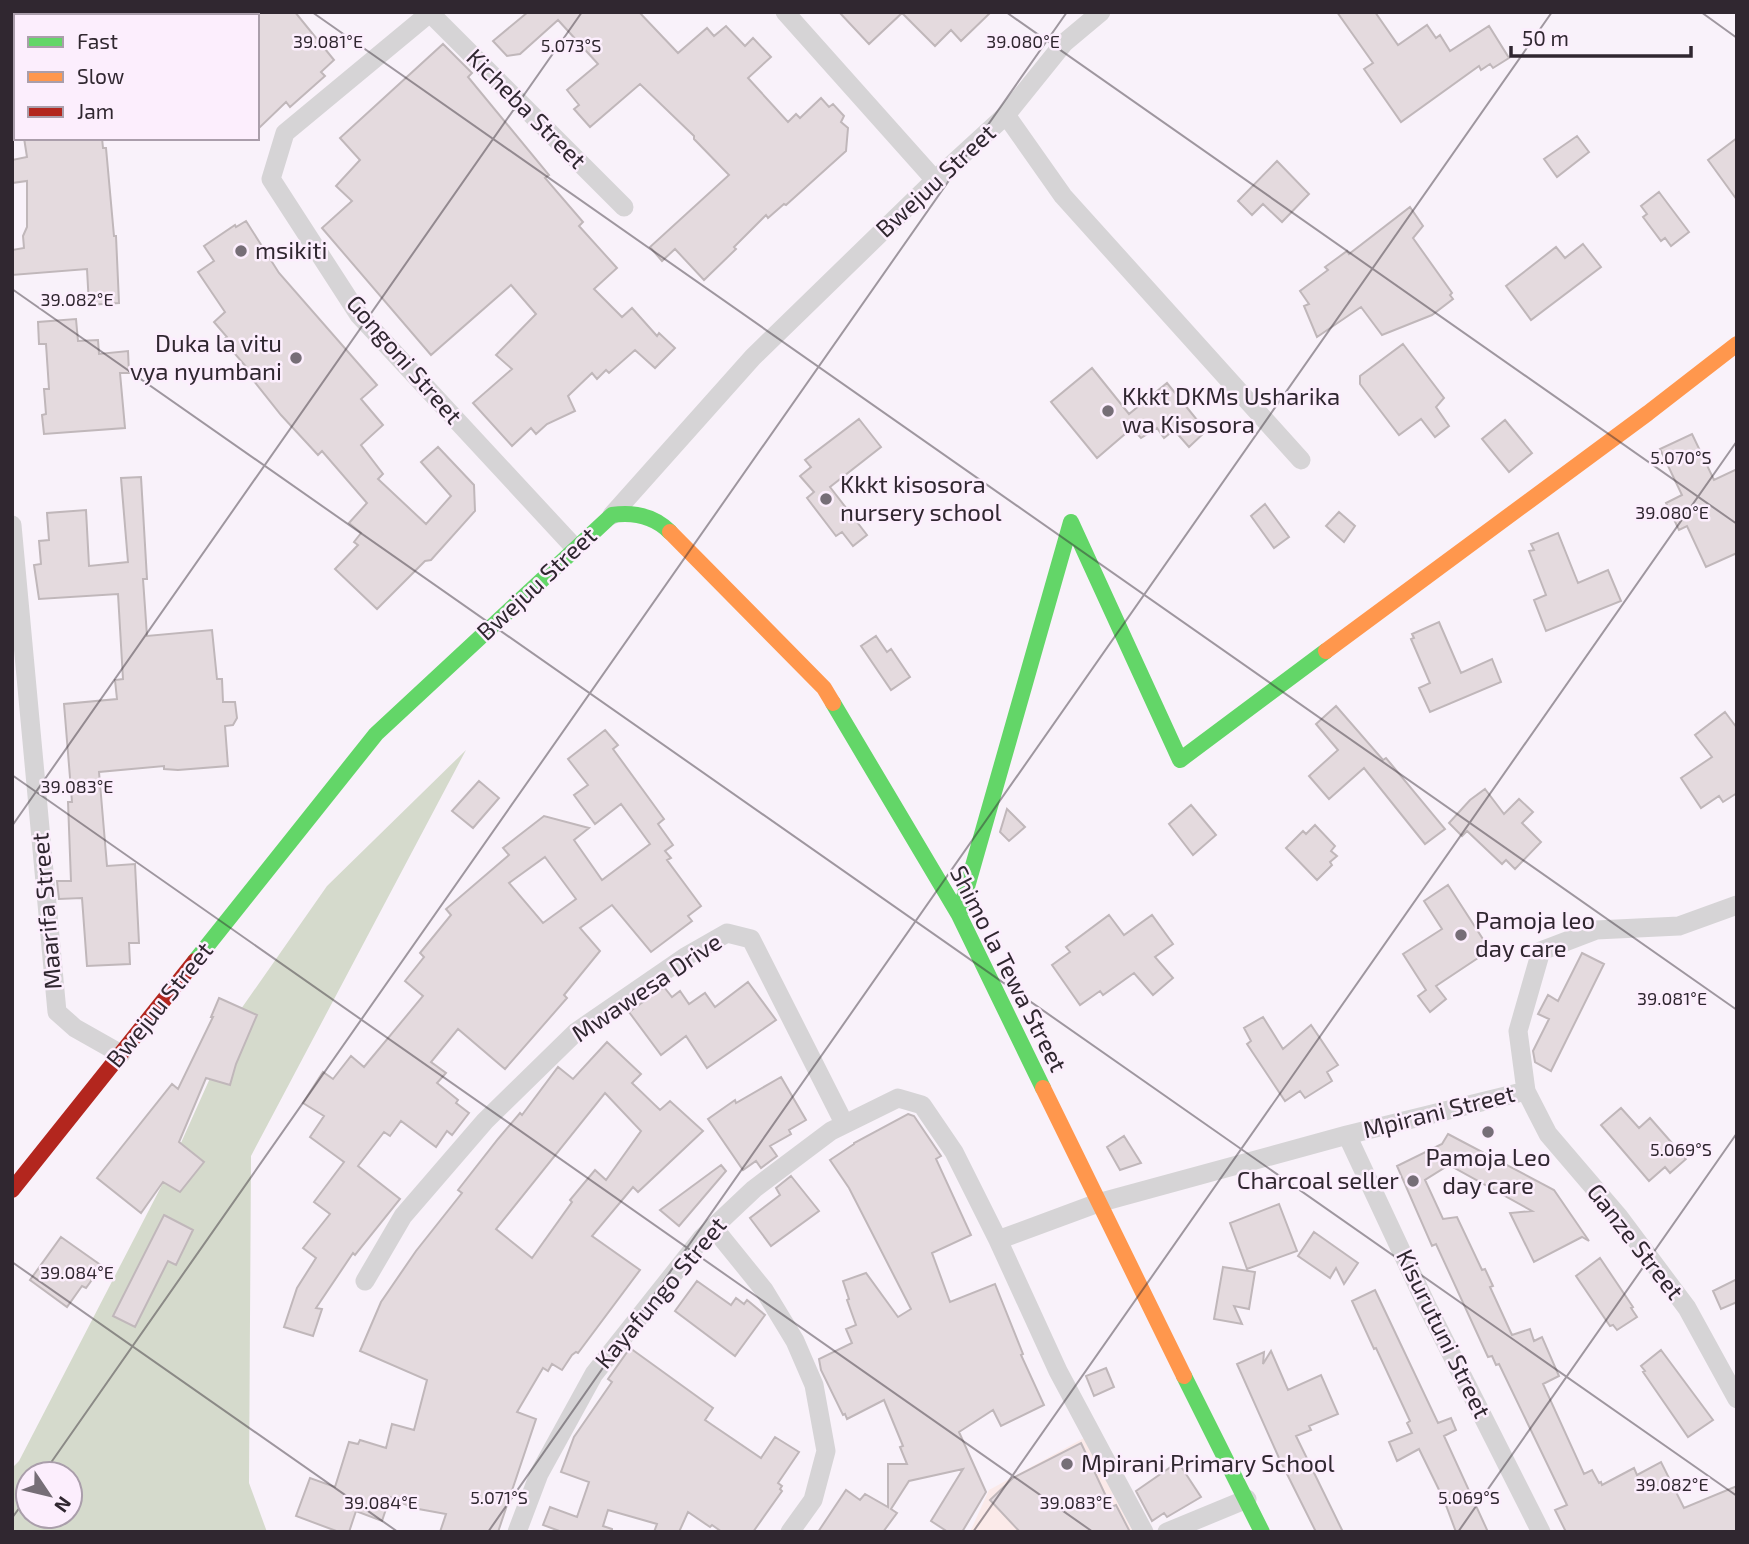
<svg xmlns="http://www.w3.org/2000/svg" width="1749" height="1544" font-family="'Exo 2',sans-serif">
<rect width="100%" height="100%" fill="#f9f2fa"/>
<!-- education -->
<path fill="#fbeae9" d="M1084,1438L1133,1532H970L989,1490Z"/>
<!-- green -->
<path fill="#d5dacc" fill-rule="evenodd" d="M466,750L251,1156L249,1483L267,1532H12V1468L19,1461L163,1183L241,1009L327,886ZM28,1474H70V1516H28Z"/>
<!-- building -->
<path fill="#e4dade" stroke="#c0b7ba" stroke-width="2" fill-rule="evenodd" d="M257,12H295L334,60L321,72L325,76L290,107L286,102L257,130Z
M528,12H639L678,53L707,28L714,36L726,26L745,46L753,38L771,57L748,78L788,122L796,114L800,118L821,98L829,107L833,104L844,116L841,122L848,128L846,151L786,205L784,204L768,218L766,215L734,247L736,249L704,280L675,249L662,261L650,247L729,175L694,139V136L640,84L590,127L574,109L579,105L567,90L598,64L558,20L520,54L507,56L493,41Z
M839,12H991L961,41L951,30L935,46L902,13L869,44Z
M1337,12H1375L1398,45L1427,25L1436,38L1440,35L1450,51L1489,26L1509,58L1493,68L1490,64L1481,70L1479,66L1401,122L1364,69L1373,63Z
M443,44L472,73L468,77L549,175L545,178L583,222L579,226L617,268L594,289L622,317L632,308L657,336L659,333L675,348L655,368L635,350L609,373L606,370L597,379L592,373L568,396L575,411L547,424L536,434L531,428L512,446L473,403L512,369L496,355L536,314L511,285L431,355L322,228L352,201L336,186L360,160L340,138Z
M1577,136L1589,152L1557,177L1544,159Z
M24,138H102L103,148H106L114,236H116L119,303L89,305L87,269L12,275V250L24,248L23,236L27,227V181L12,183V160L27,157Z
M1737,138V200L1708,160Z
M1277,161L1309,194L1282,222L1263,204L1252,215L1238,201Z
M1659,192L1689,232L1671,246L1665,238L1661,241L1643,217L1647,214L1641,206Z
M1410,207L1423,226L1413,238L1452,293L1450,295L1453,299L1432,315L1382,335L1361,307L1317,337L1304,306L1309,304L1300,291L1328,270L1325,267L1347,251L1349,254Z
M246,221L279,273L377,385L361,399L383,425L361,445L383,474L378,479L426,524L451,496L421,462L438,447L474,485L475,511L431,560L425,561L377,609L335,569L358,545L354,542L361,533L349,523L367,503L322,451L318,455L281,415L246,371L248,369L223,340L227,337L214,322L225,312L198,272L214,261L204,246L235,225L236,227Z
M1583,244L1601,267L1531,320L1506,286L1556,247L1565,258Z
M76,319L78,341L98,340L99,354L128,351L129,373H120L125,428L44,434L42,415L46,414L44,389H49L46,344H39L38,322Z
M1403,344L1444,398L1436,407L1449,426L1435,437L1421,419L1399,435L1360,384V376Z
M1092,368L1129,414L1167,383L1206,431L1189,447L1174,430L1164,438L1157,428L1141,438L1132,428L1097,458L1051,402Z
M859,419L881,447L830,487L867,535L853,546L842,532L836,536L807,498L814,492L800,476L811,467L805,460Z
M1505,420L1532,453L1509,472L1482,439Z
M1692,434L1714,480L1737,469V553L1706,567L1687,526L1679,530L1666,503L1682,495L1660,449Z
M141,477L147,579H143L147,636L212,630L217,679H222L223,702H235L237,718L233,725L225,726L228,766L178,770L164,769V766L99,772L107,866L135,864L139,943H129L130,964L87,966L82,898L59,899L57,881H71L68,802H72L64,704L117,699L115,680L123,679L118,594L39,599L34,565L41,564L39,541L49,540L47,513L86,510L89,566L128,562L121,478Z
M1265,504L1289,537L1274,548L1251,516Z
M1339,512L1355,526L1344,542L1326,526Z
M1558,533L1578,583L1608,570L1621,601L1546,631L1534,600L1546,595L1529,551L1534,550L1531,544Z
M1439,622L1461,673L1492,659L1501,682L1430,712L1419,688L1430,683L1411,639L1414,638L1412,634Z
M876,636L887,652L891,649L910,677L891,690L861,646Z
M1336,706L1383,760L1386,758L1445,829L1425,844L1364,768L1329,799L1309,776L1338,750L1316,724Z
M1725,712L1737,728V793L1723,802L1719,796L1701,808L1681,778L1712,757L1695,735Z
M605,730L618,745L613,749L664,819L658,824L673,845L665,851L671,858L667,860L701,906L688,916L692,921L651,952L612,905L580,928L600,951L564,995L567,998L505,1069L458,1029L431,1062L446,1073L437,1083L458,1100L456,1103L469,1113L452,1135L447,1131L436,1147L401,1121L390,1136L384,1132L358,1166L400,1199L355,1255L353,1253L316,1308L322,1309L313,1336L284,1327L297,1288L316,1258L303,1248L330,1214L314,1202L344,1162L310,1137L324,1116L303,1103L323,1072L333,1079L351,1056L364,1067L423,996L405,981L424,957L420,953L451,915L446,909L509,855L503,848L544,816L589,828L574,840L602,880L650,844L621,804L595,824L574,795L588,785L568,759ZM545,857L576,899L543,923L509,883Z
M479,781L499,798L473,828L452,811Z
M1485,789L1504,814L1519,799L1533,812L1522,823L1541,842L1515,869L1506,860L1502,864L1467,831L1462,836L1449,823L1470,800Z
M1191,805L1216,835L1193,855L1169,824Z
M1007,809L1025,827L1009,841L1000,832Z
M1315,825L1335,846L1331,851L1337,856L1330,862L1332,865L1317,880L1286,848L1303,831L1306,834Z
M1448,885L1490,950L1436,986L1446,999L1430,1012L1418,996L1426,990L1403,954L1442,929L1424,901Z
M1109,915L1124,935L1152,915L1173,944L1155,957L1173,978L1153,995L1134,973L1103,995L1100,991L1080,1005L1052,965L1070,952L1066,947Z
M1582,953L1604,964L1551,1071L1535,1062L1533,1051L1549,1019L1538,1014L1548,995L1558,1001Z
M748,982L776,1020L707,1068L686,1036L661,1055L629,1012L664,987L672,997L680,991L689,1004L705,993L715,1007Z
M219,998L257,1015L236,1064L230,1085L206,1078L179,1142L204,1162L180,1192L163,1182L141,1213L97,1178L172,1084L178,1089L213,1017H211Z
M1263,1017L1283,1049L1311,1025L1338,1065L1327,1072L1332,1081L1305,1098L1300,1091L1285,1101L1247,1044L1251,1041L1244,1028Z
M607,1042L641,1074L632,1083L660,1110L670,1101L703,1131L638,1192L633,1187L592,1236L640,1270L578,1353L576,1352L572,1355L562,1370L552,1364L548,1371L543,1368L517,1412L536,1419L498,1532H440L446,1514L413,1508L390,1497L382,1521L356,1511L349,1532H339L296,1516L310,1478L335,1487L349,1442L358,1444L360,1440L386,1448L392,1424L414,1430L427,1380L360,1351L381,1302L416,1251L462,1193L458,1190L498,1139L520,1113L522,1115L558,1067L573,1079ZM605,1093L641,1131L606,1180L595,1170L570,1200L572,1202L532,1258L496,1229Z
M781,1077L806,1120L789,1130L791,1134L770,1146L777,1156L761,1168L756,1161L743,1170L708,1119L735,1100L736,1103Z
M1621,1108L1639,1128L1650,1118L1686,1159L1670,1173L1665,1167L1649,1181L1601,1125Z
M908,1114L914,1116L941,1156L936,1159L971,1235L932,1253L950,1302L995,1284L1023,1354L1021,1355L1044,1405L1001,1426L993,1410L959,1432L986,1492L962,1532H948L931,1521L963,1469L909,1481L891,1509L897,1513L883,1532H818L846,1490L860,1500L865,1494L888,1507V1464H907L900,1447L903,1446L884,1400L847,1419L845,1414L843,1415L821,1370L819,1359L852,1343L846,1329L856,1325L847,1300L849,1299L843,1281L866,1273L898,1317L911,1309L849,1188L830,1160L854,1144V1143Z
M1448,1134L1554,1190L1589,1241L1582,1237L1534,1262L1510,1213L1532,1211L1449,1165L1425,1180L1443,1219L1457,1217L1482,1270L1485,1269L1493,1286L1490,1287L1512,1335L1530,1329L1534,1341L1542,1337L1559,1376L1543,1384L1584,1474L1592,1470L1599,1483L1601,1482L1602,1485L1634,1468L1637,1475L1661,1462L1684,1508L1737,1486V1532H1566L1555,1510L1567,1505L1499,1364L1496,1365L1492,1356L1488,1357L1436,1244L1432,1246L1397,1166L1442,1144Z
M1124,1136L1141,1163L1120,1170L1107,1147Z
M721,1165L726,1171L679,1226L660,1210Z
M791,1176L819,1211L771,1246L750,1218L780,1195L776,1188Z
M1279,1204L1297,1251L1247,1269L1230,1223Z
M164,1215L193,1230L176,1265L168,1261L135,1327L113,1316Z
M1314,1232L1358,1263L1344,1284L1336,1268L1330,1278L1298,1256Z
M61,1237L102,1266L86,1288L82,1286L67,1307L30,1280Z
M1600,1258L1633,1307L1631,1308L1637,1317L1617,1330L1613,1325L1610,1326L1576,1276Z
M1223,1267L1255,1272L1249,1309L1234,1306L1242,1324L1214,1319Z
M1737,1279V1302L1721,1309L1713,1291Z
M697,1281L731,1305L736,1298L744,1304L747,1300L765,1315L735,1356L675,1311Z
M1375,1290L1438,1423L1451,1418L1456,1430L1444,1436L1488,1532H1456L1444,1500L1419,1449L1397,1461L1389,1442L1412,1433L1407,1423L1410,1421L1376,1348L1374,1349L1352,1301Z
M630,1348L713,1408L705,1420L761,1458L775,1437L799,1452L778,1483L782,1486L780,1489L782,1491L753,1532H722L712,1525L710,1527L688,1512L679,1532H654L657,1524L608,1510L603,1526L612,1529V1532H562L543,1525L550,1507L577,1517L589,1482L561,1472L574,1437L612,1382L608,1379Z
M1661,1350L1713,1420L1688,1437L1643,1372L1645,1371L1641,1366Z
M1271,1351L1288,1390L1321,1375L1338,1414L1309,1426L1311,1430L1296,1436L1343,1532H1316L1279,1458L1237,1364L1264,1352L1263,1364Z
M1106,1368L1114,1387L1094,1396L1086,1376Z
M1081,1443L1111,1507L1116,1505L1130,1532H1020L990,1500L1013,1478Z
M1178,1462L1201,1497L1167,1517L1164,1513L1152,1521L1136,1491Z"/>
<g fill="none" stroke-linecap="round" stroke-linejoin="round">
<!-- street -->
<path stroke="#d6d4d6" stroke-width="19" d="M429,12L624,207
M431,12L285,133L271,179L359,315L575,548
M785,12L935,180
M1006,115L1063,196L1301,460
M612,515L753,357L935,180L1006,115L1064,43L1101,12
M12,525L57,1012L75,1028L121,1054
M1526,1091L1548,1134L1619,1217L1687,1308L1737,1399
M1347,1135L1427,1306L1541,1532
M713,1227L764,1290L795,1341L814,1385L826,1451L813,1500L790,1532
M998,1240L1098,1203L1347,1135L1526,1091L1518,1031L1541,951L1596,930L1679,926L1737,905
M365,1281L403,1216L485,1121L576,1032L685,957L727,933L751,939L844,1123
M517,1532L539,1474L594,1374L702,1238L754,1189L831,1131L898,1098L922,1105L954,1152L998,1240L1058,1371L1144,1532
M1167,1532L1247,1499"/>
<!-- fast -->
<path stroke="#63d668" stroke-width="16" d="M833,703L959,915L1043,1088
M959,915L1071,522L1180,760L1326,651
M195,961L376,734L612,515C633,512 654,516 670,532
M1184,1376L1262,1532"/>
<!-- slow -->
<path stroke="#ff974d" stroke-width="16" d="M670,532L824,688L833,703
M1326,651L1648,413L1737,344
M1043,1088L1184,1376"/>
<!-- jam -->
<path stroke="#b3261e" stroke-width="16" d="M12,1190L195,961"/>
</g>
<!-- ticks -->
<path fill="none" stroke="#302730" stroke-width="2" stroke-opacity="0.45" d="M312,12L1737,1010M1006,12L1737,524M1701,12L1737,38M95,16L97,12M12,133L16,128M12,289L1737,1496M12,775L1093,1532M12,826L582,12M12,1262L398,1532M43,1474L1067,12M12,1518L28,1496M488,1532L1552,12M973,1532L1737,441M1458,1532L1737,1133"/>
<!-- markers -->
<g fill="#766e77" stroke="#fceefd" stroke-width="2.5">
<circle cx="241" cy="251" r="7"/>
<circle cx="296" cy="358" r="7"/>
<circle cx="1108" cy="411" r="7"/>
<circle cx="826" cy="499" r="7"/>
<circle cx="1461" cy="935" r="7"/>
<circle cx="1488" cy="1132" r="7"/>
<circle cx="1413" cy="1181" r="7"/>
<circle cx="1067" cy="1464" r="7"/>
</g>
<g text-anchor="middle" stroke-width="5" stroke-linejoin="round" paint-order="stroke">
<!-- street labels -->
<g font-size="24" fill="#302730" stroke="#fceefd">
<text transform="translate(526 109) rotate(45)" y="8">Kicheba Street</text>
<text transform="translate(936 181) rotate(-43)" y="8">Bwejuu Street</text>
<text transform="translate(404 360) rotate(49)" y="8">Gongoni Street</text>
<text transform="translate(537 584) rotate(-43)" y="8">Bwejuu Street</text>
<text transform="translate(47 911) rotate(-95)" y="8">Maarifa Street</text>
<text transform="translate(1008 969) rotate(63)" y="8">Shimo la Tewa Street</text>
<text transform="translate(647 988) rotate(-34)" y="8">Mwawesa Drive</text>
<text transform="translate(160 1005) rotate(-51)" y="8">Bwejuu Street</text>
<text transform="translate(1439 1112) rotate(-14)" y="8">Mpirani Street</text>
<text transform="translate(1635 1242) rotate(52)" y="8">Ganze Street</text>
<text transform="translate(661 1293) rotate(-50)" y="8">Kayafungo Street</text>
<text transform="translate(1443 1334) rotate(64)" y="8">Kisurutuni Street</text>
</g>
<!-- poi labels -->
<g font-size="24" fill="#302730" stroke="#fceefd" text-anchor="start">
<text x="255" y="259">msikiti</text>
<text x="282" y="352" text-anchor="end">Duka la vitu<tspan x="282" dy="28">vya nyumbani</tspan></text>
<text x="1122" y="405">Kkkt DKMs Usharika<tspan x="1122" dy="28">wa Kisosora</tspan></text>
<text x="840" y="493">Kkkt kisosora<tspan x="840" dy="28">nursery school</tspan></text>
<text x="1475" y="929">Pamoja leo<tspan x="1475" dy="28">day care</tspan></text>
<text x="1488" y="1166" text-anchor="middle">Pamoja Leo<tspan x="1488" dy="28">day care</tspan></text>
<text x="1399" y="1189" text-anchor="end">Charcoal seller</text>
<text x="1081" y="1472">Mpirani Primary School</text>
</g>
</g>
<g font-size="18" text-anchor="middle" fill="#302730" stroke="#fceefd" stroke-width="5" stroke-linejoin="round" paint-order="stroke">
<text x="328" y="48">39.081°E</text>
<text x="1023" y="48">39.080°E</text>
<text x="571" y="52">5.073°S</text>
<text x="77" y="306">39.082°E</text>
<text x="1681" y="464">5.070°S</text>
<text x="1672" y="519">39.080°E</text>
<text x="77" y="793">39.083°E</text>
<text x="1672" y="1005">39.081°E</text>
<text x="1681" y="1156">5.069°S</text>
<text x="77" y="1279">39.084°E</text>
<text x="1672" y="1491">39.082°E</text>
<text x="499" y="1504">5.071°S</text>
<text x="1469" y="1504">5.069°S</text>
<text x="381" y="1509">39.084°E</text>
<text x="1076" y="1509">39.083°E</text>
</g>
<!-- border -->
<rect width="1749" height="1544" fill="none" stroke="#302730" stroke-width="28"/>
<!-- legend -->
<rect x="14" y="14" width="245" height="126" fill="#fceefd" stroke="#aa9eab" stroke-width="2"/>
<rect x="28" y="37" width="35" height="10" fill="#63d668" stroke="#aa9eab" stroke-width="2"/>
<text x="77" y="49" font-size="21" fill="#302730">Fast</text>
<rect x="28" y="72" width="35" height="10" fill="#ff974d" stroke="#aa9eab" stroke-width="2"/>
<text x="77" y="84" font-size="21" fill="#302730">Slow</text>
<rect x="28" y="107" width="35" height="10" fill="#b3261e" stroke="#aa9eab" stroke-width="2"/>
<text x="77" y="119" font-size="21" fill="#302730">Jam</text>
<!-- north arrow -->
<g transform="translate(49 1495) rotate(125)"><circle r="33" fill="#fceefd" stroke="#aa9eab" stroke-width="2"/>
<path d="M0-5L12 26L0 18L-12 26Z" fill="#766e77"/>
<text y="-10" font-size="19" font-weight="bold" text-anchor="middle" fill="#302730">N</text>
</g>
<!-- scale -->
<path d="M1511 46v10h180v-10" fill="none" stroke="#302730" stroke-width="3.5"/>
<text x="1522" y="46" font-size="21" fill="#302730" stroke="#fceefd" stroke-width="5" paint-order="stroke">50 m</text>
</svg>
